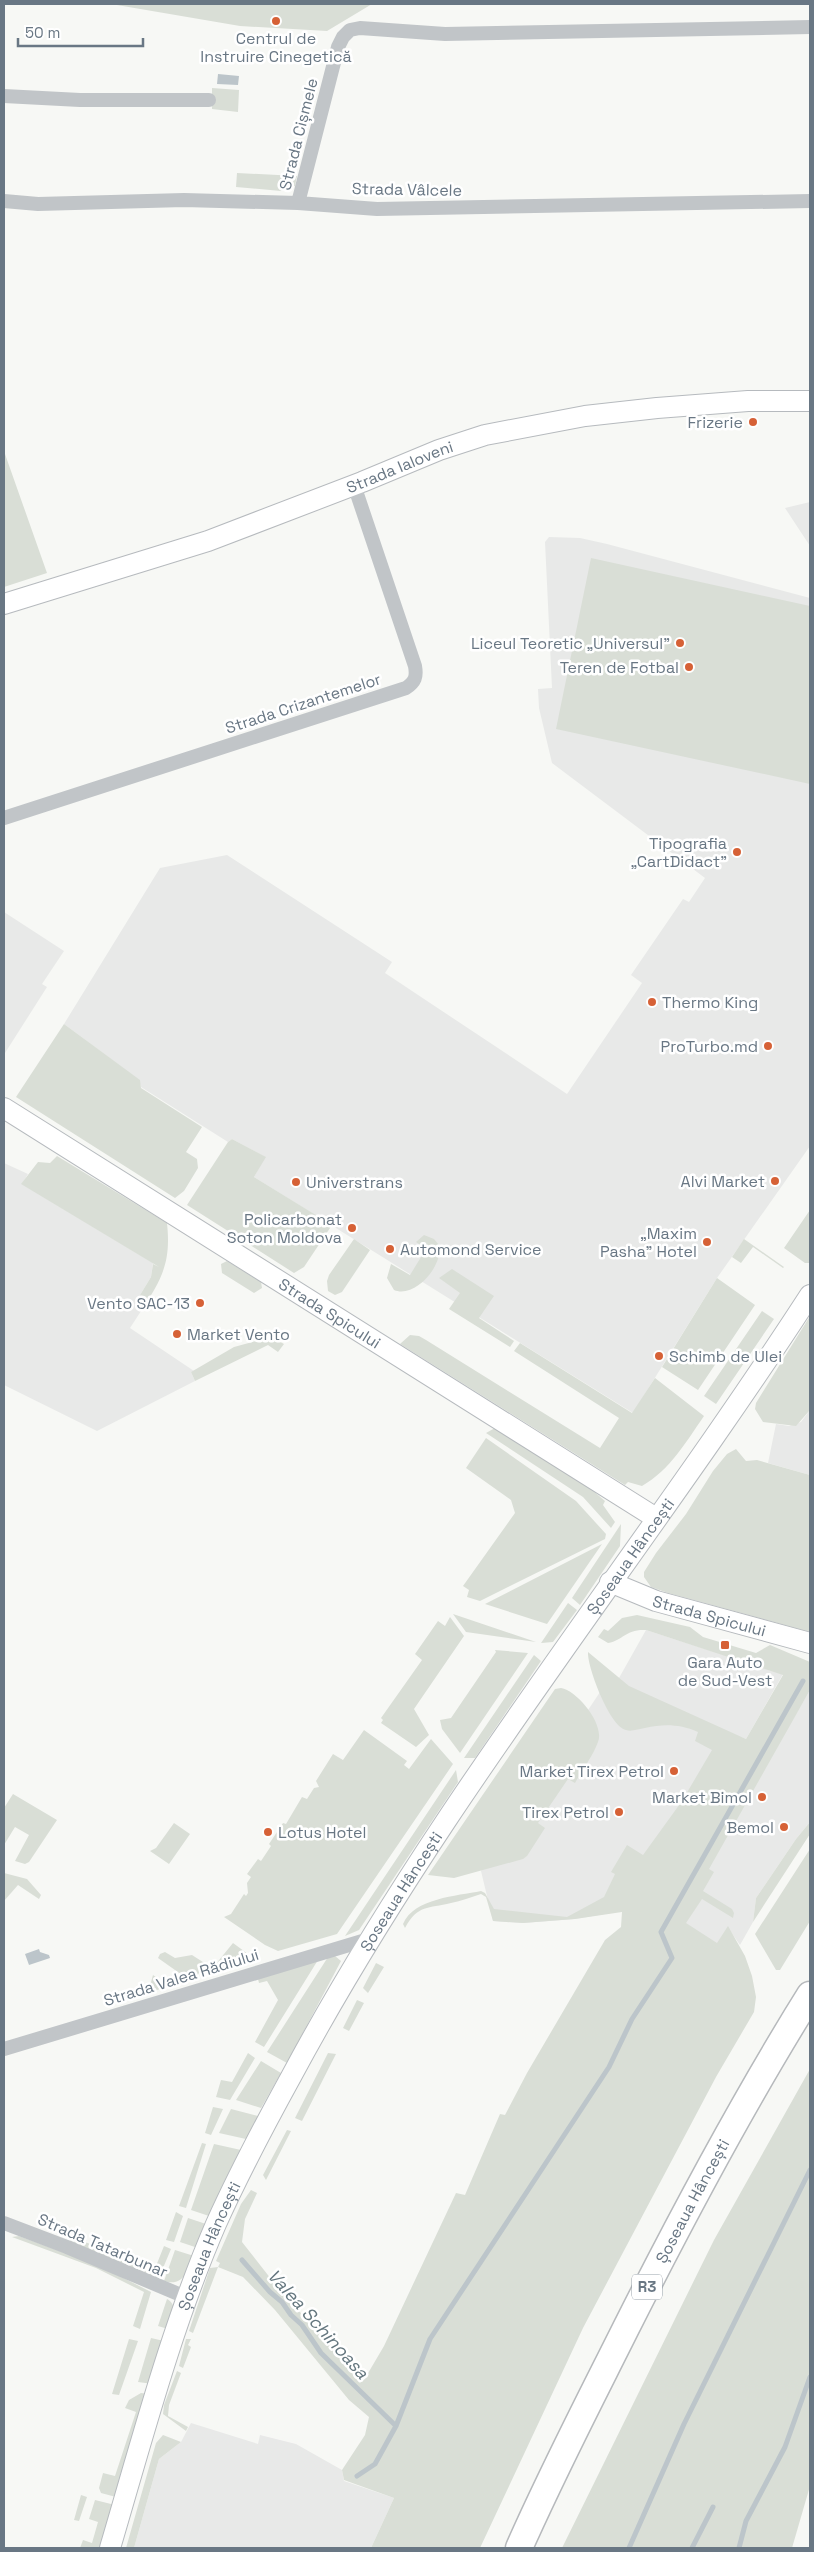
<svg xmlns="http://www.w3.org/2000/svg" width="814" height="2552" font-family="'Space Grotesk',sans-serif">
<rect width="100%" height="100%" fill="#f7f8f5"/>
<!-- built -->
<path fill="#e8e9e8" d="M810,502V546L785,508Z
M549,537L580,538L607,544L810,598V1146L717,1278L633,1413L254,1177L265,1157L232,1139L228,1142L141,1087L139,1080L64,1024L160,868L227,855L392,962L385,973L567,1094L642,983L631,975L683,899L689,902L705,878L552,763L539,708L538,689L552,688L545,542Z
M4,912L64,951L42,984L47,987L5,1053L4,1061Z
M4,1163L28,1174L22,1184L153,1263L151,1277L140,1295L143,1308L130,1328L194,1371L191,1372L195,1381L97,1431L4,1385Z
M810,1410V1475L768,1463L776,1424L789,1426L801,1422Z
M646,1630L783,1674L746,1739L738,1736L622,1911L575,1919L523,1923L493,1921L481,1871L612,1674L619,1678Z
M810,1690V1822L796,1839L756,1898L753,1922L740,1945L731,1932L707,1970L667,1933Z
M191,2423L258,2444L260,2435L296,2444L342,2470L344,2481L394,2498L371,2548H134L159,2459L181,2442Z"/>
<!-- green -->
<path fill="#d9ded6" d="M111,4H372L327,31L240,26Z
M212,88L239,90L238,112L212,109Z
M237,173L297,176L295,186L281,191L236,187Z
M5,454L47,573L4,587V455Z
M591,558L810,606V784L556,729Z
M64,1024L140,1080L141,1088L202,1127L186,1152L197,1159L198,1168L184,1191L175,1198L16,1097Z
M232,1139L266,1157L254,1177L332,1225L304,1267L294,1273L187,1205L228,1142Z
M57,1156L167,1223C171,1261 163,1277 143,1308L140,1295L151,1277L153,1264L159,1267L21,1184L38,1162L50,1163Z
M810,1210V1263H805L784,1248Z
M424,1235L434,1239L439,1245C444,1265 415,1299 394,1290L387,1278L391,1264L410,1275L426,1249L416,1242Z
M354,1239L370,1250L342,1292L335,1295L328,1291L327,1281L329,1275Z
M744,1239L784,1267L783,1268L753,1247L741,1263L732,1257Z
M227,1261L261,1282L262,1288L254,1293L222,1273L221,1264Z
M452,1269L494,1296L479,1318L514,1341L510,1347L449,1309L460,1293L439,1278Z
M717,1278L755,1305L698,1390L662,1367Z
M762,1311L774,1319L716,1404L704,1396Z
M810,1316V1410L796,1426L763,1422L755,1409L756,1403Z
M410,1335L419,1336L426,1340L600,1448L619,1418L514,1351L520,1343L632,1413L655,1378L704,1416C686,1442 670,1470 642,1486L628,1482L625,1485L400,1344Z
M271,1337L284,1344L278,1352L268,1345L195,1381L191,1372L234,1347Z
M495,1428L591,1489L605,1501L603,1505L615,1522L611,1528L583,1497L486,1433Z
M486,1438L576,1501L606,1534L605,1539L480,1601L467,1597L469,1590L463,1586L515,1513L511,1500L466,1468Z
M736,1449L746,1461L757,1460L810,1475V1632L668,1593L651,1587L644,1577V1572L656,1553L686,1514L713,1471L727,1454Z
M621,1524L620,1546L580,1605L572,1598Z
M602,1544L547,1624L485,1604Z
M568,1603L577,1610L553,1642L541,1643Z
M453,1614L536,1642L466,1632Z
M637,1615L690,1627L703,1637L756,1653L770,1645L810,1662V1690L709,1869L714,1872L703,1891L732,1909L734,1913L733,1918L702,1899L686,1923L717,1943L728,1926L745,1956L752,1976L756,1997L754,2012L716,2077L583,2328L480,2548H371L394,2498L344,2480L342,2470L365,2435L369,2417L349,2400L275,2310L243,2277L218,2267L193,2333L189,2331L210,2268L218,2267L220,2263L216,2261L241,2204L251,2190L257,2193L245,2219L242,2242L282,2293L364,2380L384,2346L456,2193L465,2195L500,2114L505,2115L527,2073L605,1940L621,1927L622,1912L575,1919L523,1923L493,1921L486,1897L481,1894C471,1897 461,1901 451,1903C428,1909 418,1904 405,1928L403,1924C414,1898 457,1896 481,1891L485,1893L494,1909L567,1917L604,1897L615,1874L611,1872L627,1845L643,1855L682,1801L712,1750L695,1741L698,1732C679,1724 664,1724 645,1728C639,1729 631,1732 626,1730C610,1727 587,1667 588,1652L629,1686L746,1739L783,1675L646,1630C625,1629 624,1640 608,1643L598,1637L604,1629L608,1631L622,1618Z
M450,1617L464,1636L414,1709L429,1735L416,1747L381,1723L383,1720L381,1718L422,1660L415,1654L438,1621L445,1626Z
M495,1650L528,1653L460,1753L442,1729L440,1720L451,1718L496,1652Z
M534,1655L541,1661L475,1758H464Z
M561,1688C578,1691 605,1725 598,1742C593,1756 582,1770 575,1783L568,1779L538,1823L545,1828L527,1856L523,1859L454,1878L428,1875L555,1689Z
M364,1730L407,1761L404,1765L409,1769L431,1739L453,1764L337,1934L278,1951L265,1945L224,1917L231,1914L244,1894L246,1896L248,1893L247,1883L251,1877L247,1874L258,1859L261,1861L271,1846L269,1844L283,1823L286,1824L302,1797L307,1799L314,1788L319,1787L316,1781L333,1754L343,1760Z
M456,1770L458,1782L359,1930L345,1936Z
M13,1794L57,1820L29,1862L25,1864L15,1861L29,1835L15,1827L4,1845V1808Z
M810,1822V1834L753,1922L756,1898L796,1839Z
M174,1823L190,1834L169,1864L150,1851L156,1848Z
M810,1849V1921L780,1970H776L755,1934Z
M4,1873L27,1879L41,1895L39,1899L18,1885L4,1901Z
M233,1943L248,1954V1962L214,1972L211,1970Z
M165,1952L175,1958L192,1955L206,1964L192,1982L158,1958L160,1954Z
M335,1956L341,1961L287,2063L267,2052L328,1957Z
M318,1960L264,2047L255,2042L278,2000L267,1981L259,1983L258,1979Z
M376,1963L384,1967L368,1993L363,1988Z
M153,1975L165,1984L163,1988L148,1993Z
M357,2000L364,2003L349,2031L343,2028Z
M248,2053L255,2058L230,2100L216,2097L221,2080L232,2082Z
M328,2053L336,2054L302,2121L295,2118Z
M261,2061L281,2073L261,2108L236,2100Z
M810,2069V2486L792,2548H562L714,2240Z
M213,2107L223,2109L211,2135L205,2133Z
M231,2109L258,2116L246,2139L219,2133Z
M287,2130L291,2131L266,2180L263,2175Z
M202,2143L206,2144L186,2208L179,2206Z
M214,2144L241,2150L217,2206L209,2216L191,2210Z
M176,2212L183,2216L174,2242L166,2240Z
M188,2218L206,2224L198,2248L180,2242Z
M19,2236L100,2266L151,2292L140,2329L133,2326L144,2292L96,2268L12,2237Z
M71,2236L154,2271L164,2246L171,2249L158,2280L69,2241Z
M175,2250L194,2256C188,2271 183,2287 164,2281Z
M167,2299C179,2306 172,2317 168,2329L158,2326Z
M151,2338L164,2341L153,2384L138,2382Z
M129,2339L138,2341L119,2395L112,2394Z
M186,2339H191L188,2345L191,2347L183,2368L179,2366Z
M177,2371L181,2373L169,2405L168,2416L188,2427L186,2431L163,2414L164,2405Z
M141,2393L150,2394L116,2497L101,2493L99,2488L103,2473L115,2476L136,2412L125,2408L129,2400Z
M163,2435L181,2442L159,2459L134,2548H126L156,2443Z
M81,2495L87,2497L79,2521L74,2520Z
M95,2500L115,2505L103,2548H80L83,2540L92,2543L98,2522L89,2519Z"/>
<!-- water -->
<path fill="#bcc5ca" d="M218,74L239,76L238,85L217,84Z
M39,1949L40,1952L49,1955L50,1958L29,1965L25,1954Z"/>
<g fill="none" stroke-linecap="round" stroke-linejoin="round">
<!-- stream -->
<path stroke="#bcc5ca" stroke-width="5" d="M242,2260L270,2292L282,2302L291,2315L302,2325L321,2353L396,2426
M357,2476L375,2464L396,2426L430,2339L609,2067L632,2019L672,1958L661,1932L803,1681
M629,2548L684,2424L810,2170
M692,2548L713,2507
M739,2548L746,2521L785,2447L810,2377"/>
<defs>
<g id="secondary">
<path id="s1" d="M4,604L208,541L362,482L439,450L485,435L585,416L657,408L748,401H810"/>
<path id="s2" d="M4,1108L656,1518"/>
<path id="s3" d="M610,1582L656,1601L810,1643"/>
<path id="s4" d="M110,2548C142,2440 171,2328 216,2224C239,2173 265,2124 292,2075C440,1799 640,1557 810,1295"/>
</g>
<g id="highway">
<path id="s5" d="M519,2548C552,2473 590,2400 627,2326C684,2213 743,2102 810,1995"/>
</g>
</defs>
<!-- secondary casing -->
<use href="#secondary" stroke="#b6babe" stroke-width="22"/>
<!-- highway casing -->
<use href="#highway" stroke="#b6b9bc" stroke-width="29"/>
<!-- street -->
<path stroke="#c1c5c8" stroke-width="14" d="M4,96L80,100H209
M4,201L38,204L184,200L298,203L377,209L810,201
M298,203L338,47L343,37L350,30L360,28L445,34L810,27
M4,818L406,688C415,682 417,677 415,666L354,485
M4,2049L369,1939
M4,2223L67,2247L188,2298"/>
<!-- secondary -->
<use href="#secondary" stroke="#fff" stroke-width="20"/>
<!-- highway -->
<use href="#highway" stroke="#fff" stroke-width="26"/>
</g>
<!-- markers -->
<g fill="#d66136" stroke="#fff" stroke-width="2">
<circle cx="276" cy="21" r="5"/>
<circle cx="753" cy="422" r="5"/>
<circle cx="680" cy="643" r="5"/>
<circle cx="689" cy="667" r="5"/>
<circle cx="737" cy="852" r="5"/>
<circle cx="652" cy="1002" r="5"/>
<circle cx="768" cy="1046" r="5"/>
<circle cx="775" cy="1181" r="5"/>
<circle cx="296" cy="1182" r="5"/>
<circle cx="352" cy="1228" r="5"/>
<circle cx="707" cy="1242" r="5"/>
<circle cx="390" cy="1249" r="5"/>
<circle cx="200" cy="1303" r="5"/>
<circle cx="177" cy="1334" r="5"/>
<circle cx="659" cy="1356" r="5"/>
<rect x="720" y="1640" width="10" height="10" rx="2.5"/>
<circle cx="674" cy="1771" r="5"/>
<circle cx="762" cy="1797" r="5"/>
<circle cx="619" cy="1812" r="5"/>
<circle cx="784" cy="1827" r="5"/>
<circle cx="268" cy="1832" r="5"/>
</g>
<g text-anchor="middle" stroke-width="5" stroke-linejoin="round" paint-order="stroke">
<!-- shield labels -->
<rect fill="#fff" stroke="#96a0a9" stroke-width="1" x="632" y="2274.5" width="30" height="25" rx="4"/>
<g font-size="15" font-weight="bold" fill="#697784">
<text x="647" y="2292">R3</text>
</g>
<!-- poi labels -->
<g font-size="16" fill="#697784" stroke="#fff" text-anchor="end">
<text x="276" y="44" text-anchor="middle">Centrul de<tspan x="276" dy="18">Instruire Cinegetică</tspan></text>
<text x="743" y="428">Frizerie</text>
<text x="670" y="649">Liceul Teoretic „Universul”</text>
<text x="679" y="673">Teren de Fotbal</text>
<text x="727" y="849">Tipografia<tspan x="727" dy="18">„CartDidact”</tspan></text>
<text x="662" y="1008" text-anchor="start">Thermo King</text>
<text x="758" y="1052">ProTurbo.md</text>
<text x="765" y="1187">Alvi Market</text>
<text x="306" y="1188" text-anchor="start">Universtrans</text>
<text x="342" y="1225">Policarbonat<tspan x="342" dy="18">Soton Moldova</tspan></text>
<text x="697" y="1239">„Maxim<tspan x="697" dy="18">Pasha” Hotel</tspan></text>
<text x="400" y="1255" text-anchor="start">Automond Service</text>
<text x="190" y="1309">Vento SAC-13</text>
<text x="187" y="1340" text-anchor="start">Market Vento</text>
<text x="669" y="1362" text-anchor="start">Schimb de Ulei</text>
<text x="725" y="1668" text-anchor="middle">Gara Auto<tspan x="725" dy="18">de Sud-Vest</tspan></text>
<text x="664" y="1777">Market Tirex Petrol</text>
<text x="752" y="1803">Market Bimol</text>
<text x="609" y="1818">Tirex Petrol</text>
<text x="774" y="1833">Bemol</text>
<text x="278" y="1838" text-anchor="start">Lotus Hotel</text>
</g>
<!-- street labels -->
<g font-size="16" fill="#697784" stroke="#fff">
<text transform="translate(298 134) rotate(-76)" y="6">Strada Cișmele</text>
<text transform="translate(407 189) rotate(1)" y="6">Strada Vâlcele</text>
<text dy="6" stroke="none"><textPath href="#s1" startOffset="419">Strada Ialoveni</textPath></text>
<text transform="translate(303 703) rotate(-18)" y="6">Strada Crizantemelor</text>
<text dy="6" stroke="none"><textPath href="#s2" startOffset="385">Strada Spicului</textPath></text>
<text dy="6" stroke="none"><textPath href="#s4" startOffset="1128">Șoseaua Hâncești</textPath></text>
<text dy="6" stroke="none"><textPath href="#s3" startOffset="105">Strada Spicului</textPath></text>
<text dy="6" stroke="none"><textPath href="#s4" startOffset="722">Șoseaua Hâncești</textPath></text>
<text transform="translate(181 1977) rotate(-17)" y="6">Strada Valea Rădiului</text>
<text dy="6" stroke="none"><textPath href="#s5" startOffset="388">Șoseaua Hâncești</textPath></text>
<text transform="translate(103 2245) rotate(23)" y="6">Strada Tatarbunar</text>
<text dy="6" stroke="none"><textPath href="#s4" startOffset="318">Șoseaua Hâncești</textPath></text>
</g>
<!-- water labels -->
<g font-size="18" font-style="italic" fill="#65777f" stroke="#fff">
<text transform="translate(318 2324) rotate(48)" y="6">Valea Schinoasa</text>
</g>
</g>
<!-- border -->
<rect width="814" height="2552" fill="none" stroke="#697784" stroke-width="10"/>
<!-- scale -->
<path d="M18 38v8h125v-8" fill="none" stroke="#697784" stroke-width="2.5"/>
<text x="25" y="38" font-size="15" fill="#697784" stroke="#ffffff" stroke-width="4" paint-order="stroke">50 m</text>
</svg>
